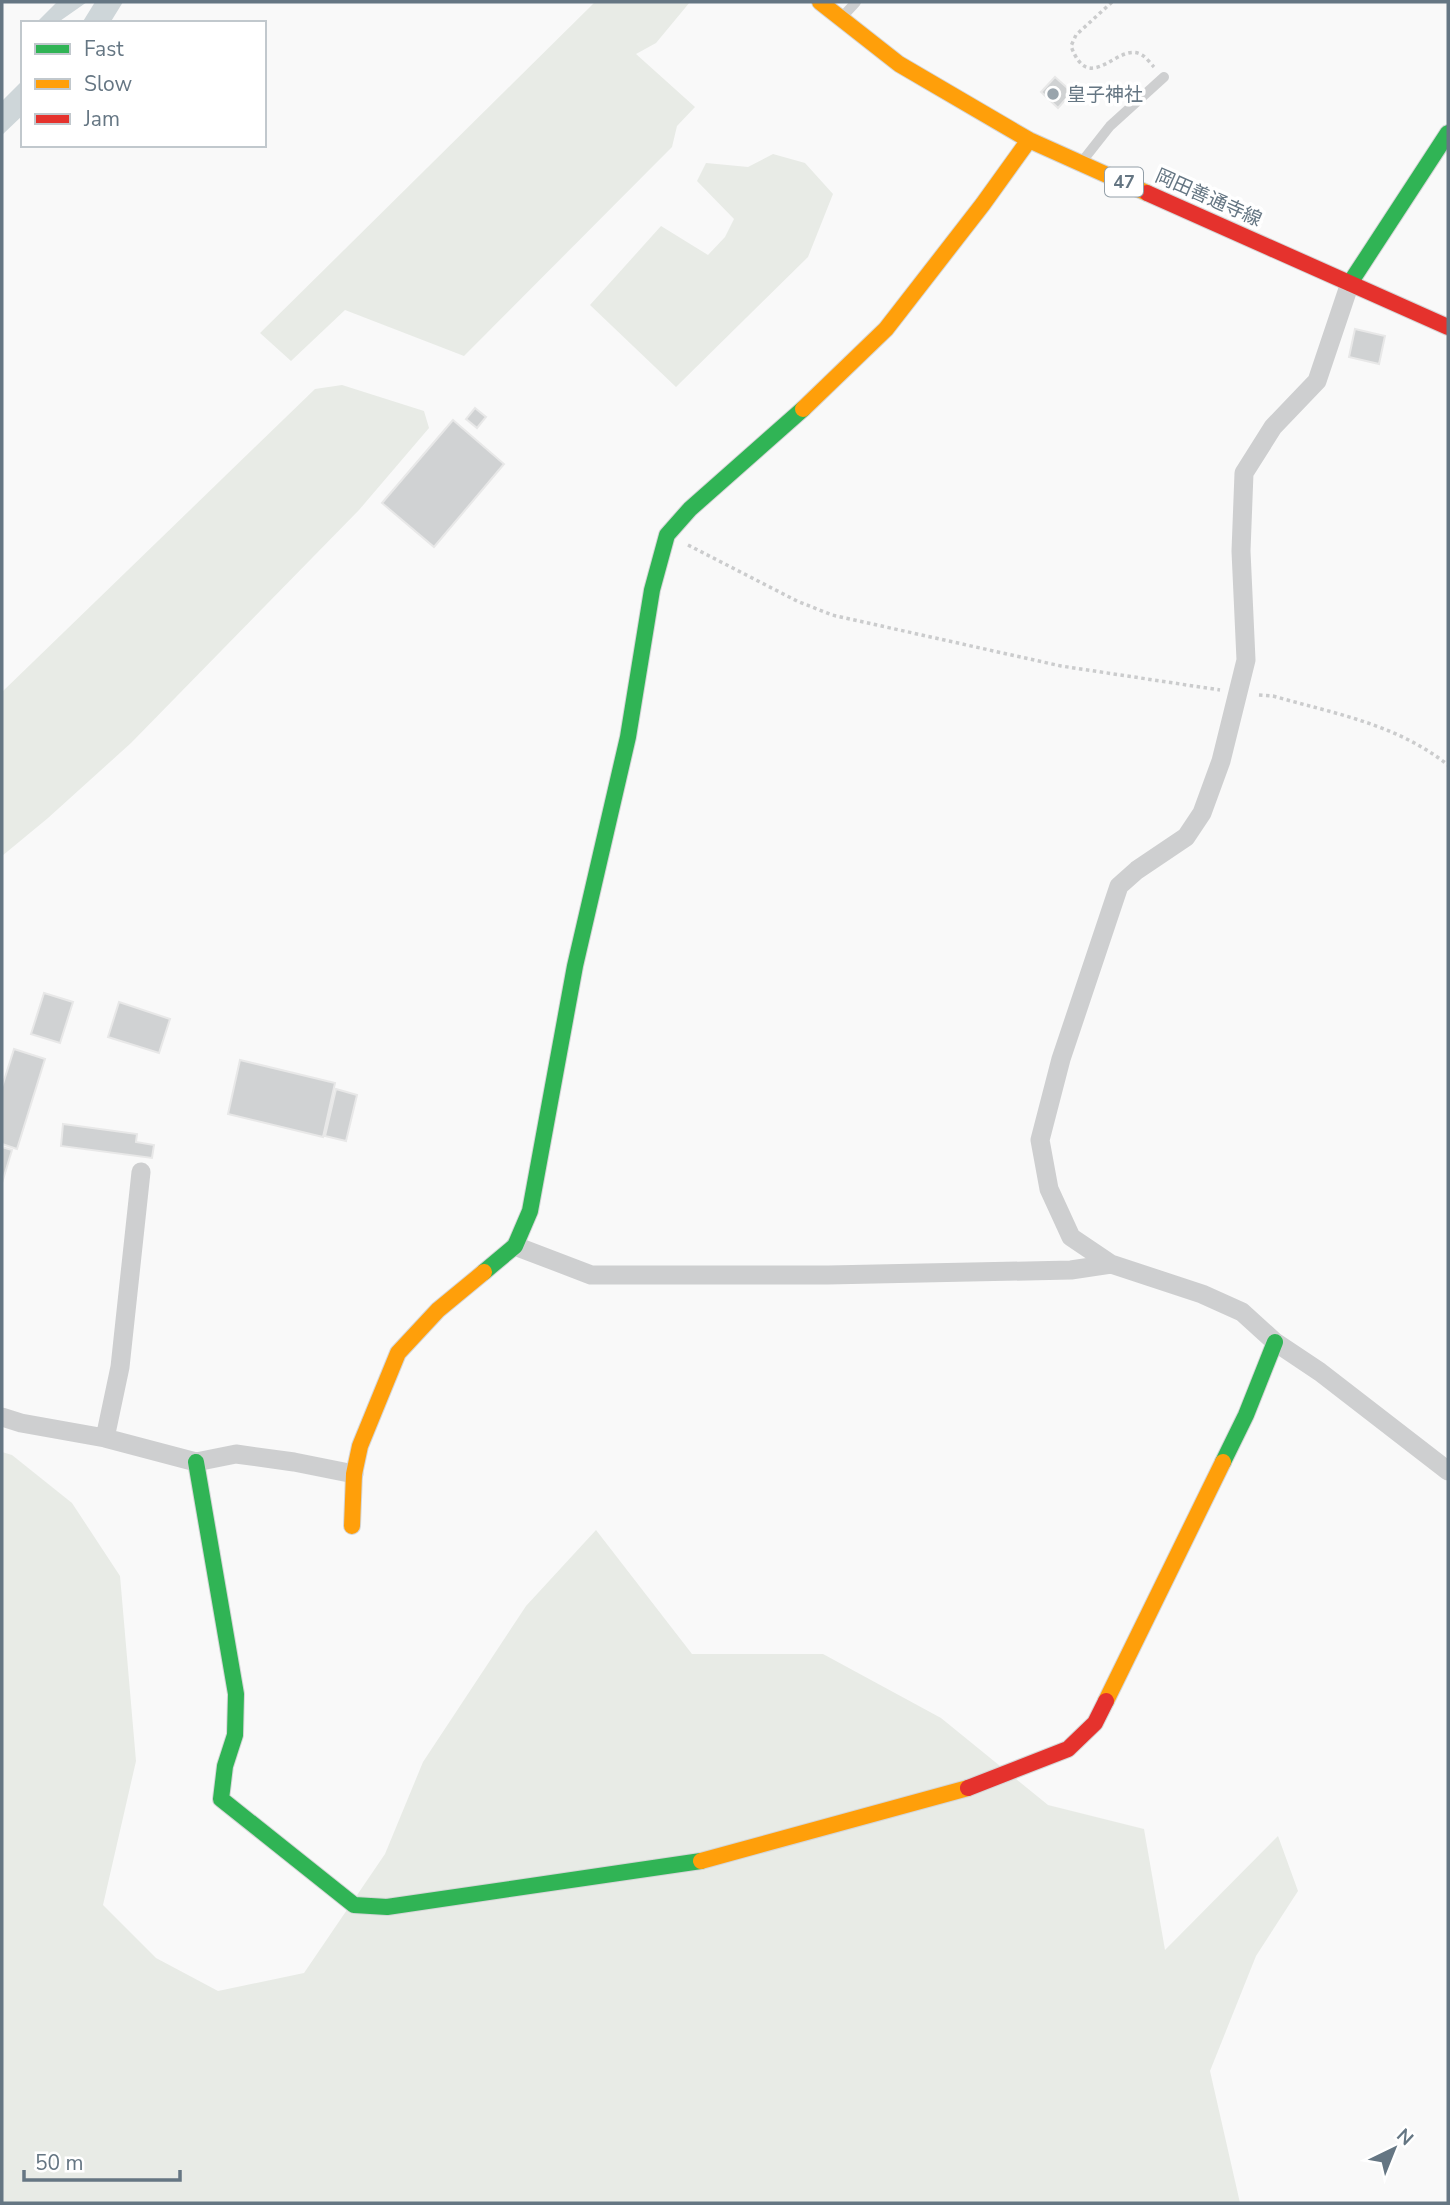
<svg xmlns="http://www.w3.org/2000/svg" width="1450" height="2205" font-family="'Nunito Sans','Noto Sans JP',sans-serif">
<rect width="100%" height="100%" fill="#f9f9f9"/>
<!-- green -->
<path fill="#e8ebe6" d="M595,2H690L656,43L636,54L695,107L677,126L672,147L464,356L345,310L291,361L260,333Z
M773,154L805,163L833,194L808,257L676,387L590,305L661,226L708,255L725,237L734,219L697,181L706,163L748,167Z
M342,385L424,411L429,428L359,510L131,743L48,818L2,856V692L315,389Z
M2,1452L12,1455L72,1503L120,1576L136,1761L103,1905L156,1958L218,1991L304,1973L385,1854L423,1762L526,1606L596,1530L692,1654H823L941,1718L1048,1805L1144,1829L1165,1950L1278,1836L1298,1891L1256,1956L1210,2071L1240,2203H2Z"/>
<!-- water -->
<path fill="#ced6d9" d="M57,2H87L57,23H36Z
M95,2H123L110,23H82Z
M23,80V115L2,135V101Z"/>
<!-- building -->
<path fill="#d0d2d3" stroke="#e8e8e8" stroke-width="2" d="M1055,77L1072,92L1058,108L1041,92Z
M1355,329L1385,336L1379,364L1349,357Z
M475,408L486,417L477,428L466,419Z
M453,420L504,464L434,547L382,503Z
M44,993L73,1002L60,1043L31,1034Z
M119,1002L170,1019L159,1053L108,1037Z
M14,1049L45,1059L17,1149L2,1144V1087Z
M240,1060L335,1083L323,1137L228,1114Z
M336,1089L357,1095L346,1141L325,1136Z
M63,1124L137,1134L136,1142L154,1145L152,1158L61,1146Z
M2,1147L12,1150L2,1183Z"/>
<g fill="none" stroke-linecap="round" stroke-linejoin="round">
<defs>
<path id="fast" d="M1350,283L1448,133
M484,1272L515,1246L530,1211L575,966L628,737L652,590L667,535L690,509L803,409
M196,1462L236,1694L235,1735L225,1766L221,1799L354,1905L387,1907L701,1861
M1223,1462L1246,1415L1275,1342"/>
<path id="slow" d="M820,2L899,64L1029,140L1147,193
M803,409L886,329L983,204L1029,140
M352,1526L354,1474L360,1446L398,1353L438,1310L484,1272
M1106,1701L1223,1462
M701,1861L968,1788"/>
<path id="jam" d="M1147,193L1448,327
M968,1788L1068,1749L1095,1723L1106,1701"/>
</defs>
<!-- fast casing -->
<use href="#fast" stroke="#d5d6d7" stroke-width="18"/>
<!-- slow casing -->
<use href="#slow" stroke="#d5d6d7" stroke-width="18"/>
<!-- jam casing -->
<use href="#jam" stroke="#d5d6d7" stroke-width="18"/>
<!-- path -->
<path stroke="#cbcccd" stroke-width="3.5" stroke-dasharray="3.5 3.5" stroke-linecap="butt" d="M1112,2L1076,35L1071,46C1090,98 1118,40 1142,55C1147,58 1151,64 1154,67
M688,545L797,601L832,615L1061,666L1220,690
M1259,695L1273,696C1336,714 1396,724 1448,765"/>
<!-- lane -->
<path stroke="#cecfd0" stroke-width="10" d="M844,15L856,2
M1084,159L1110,126L1164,77"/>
<!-- street -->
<path stroke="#cecfd0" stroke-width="19" d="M515,1246L591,1275H828L1071,1270L1111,1264L1202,1294L1242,1312L1275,1342L1320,1372L1448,1471
M1111,1264L1071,1237L1049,1189L1040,1140L1061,1059L1119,886L1137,870L1186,837L1202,813L1221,761L1246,660L1241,551L1244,473L1273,427L1317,381L1350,283
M2,1417L21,1423L105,1438L196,1462L236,1454L294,1462L354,1474
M105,1438L120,1367L141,1172"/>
<!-- fast -->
<use href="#fast" stroke="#30b455" stroke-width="16"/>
<!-- slow -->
<use href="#slow" stroke="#ff9f0a" stroke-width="16"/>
<!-- jam -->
<use href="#jam" stroke="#e5322d" stroke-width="16"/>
</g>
<!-- markers -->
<circle fill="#99a4ac" stroke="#fff" stroke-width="2.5" cx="1053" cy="94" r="7"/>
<g text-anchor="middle" stroke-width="7" stroke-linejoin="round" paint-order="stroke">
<!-- shield labels -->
<rect fill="#fff" stroke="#939fa8" stroke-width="2" x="1105" y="167.5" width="38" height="29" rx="5"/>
<g font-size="18" font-weight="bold" fill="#657683">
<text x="1124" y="188">47</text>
</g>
<!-- poi labels -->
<g font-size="19" fill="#657683" stroke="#fff" text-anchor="start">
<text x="1067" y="101">皇子神社</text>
</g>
<!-- street labels -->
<g font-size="19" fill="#657683" stroke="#fff">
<text transform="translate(1209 197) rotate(24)" y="7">岡田善通寺線</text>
</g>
</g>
<!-- border -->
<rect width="1450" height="2205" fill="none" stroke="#657683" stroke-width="7"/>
<!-- legend -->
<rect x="21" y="21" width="245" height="126" fill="#ffffff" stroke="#c1c8cd" stroke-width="2"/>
<rect x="35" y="44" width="35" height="10" fill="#30b455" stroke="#c1c8cd" stroke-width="2"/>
<text x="84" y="56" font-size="21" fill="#657683">Fast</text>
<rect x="35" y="79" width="35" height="10" fill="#ff9f0a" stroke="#c1c8cd" stroke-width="2"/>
<text x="84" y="91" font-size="21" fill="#657683">Slow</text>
<rect x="35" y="114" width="35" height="10" fill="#e5322d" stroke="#c1c8cd" stroke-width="2"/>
<text x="84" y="126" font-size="21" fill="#657683">Jam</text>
<!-- north arrow -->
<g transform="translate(1394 2149) rotate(43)" stroke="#ffffff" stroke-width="5" paint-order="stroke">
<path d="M0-5L12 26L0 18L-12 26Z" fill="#657683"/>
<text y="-10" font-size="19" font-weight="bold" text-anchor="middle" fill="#657683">N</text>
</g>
<!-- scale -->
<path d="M24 2170v10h156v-10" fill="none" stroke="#657683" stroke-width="3.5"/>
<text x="35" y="2170" font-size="21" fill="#657683" stroke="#ffffff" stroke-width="5" paint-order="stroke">50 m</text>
</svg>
